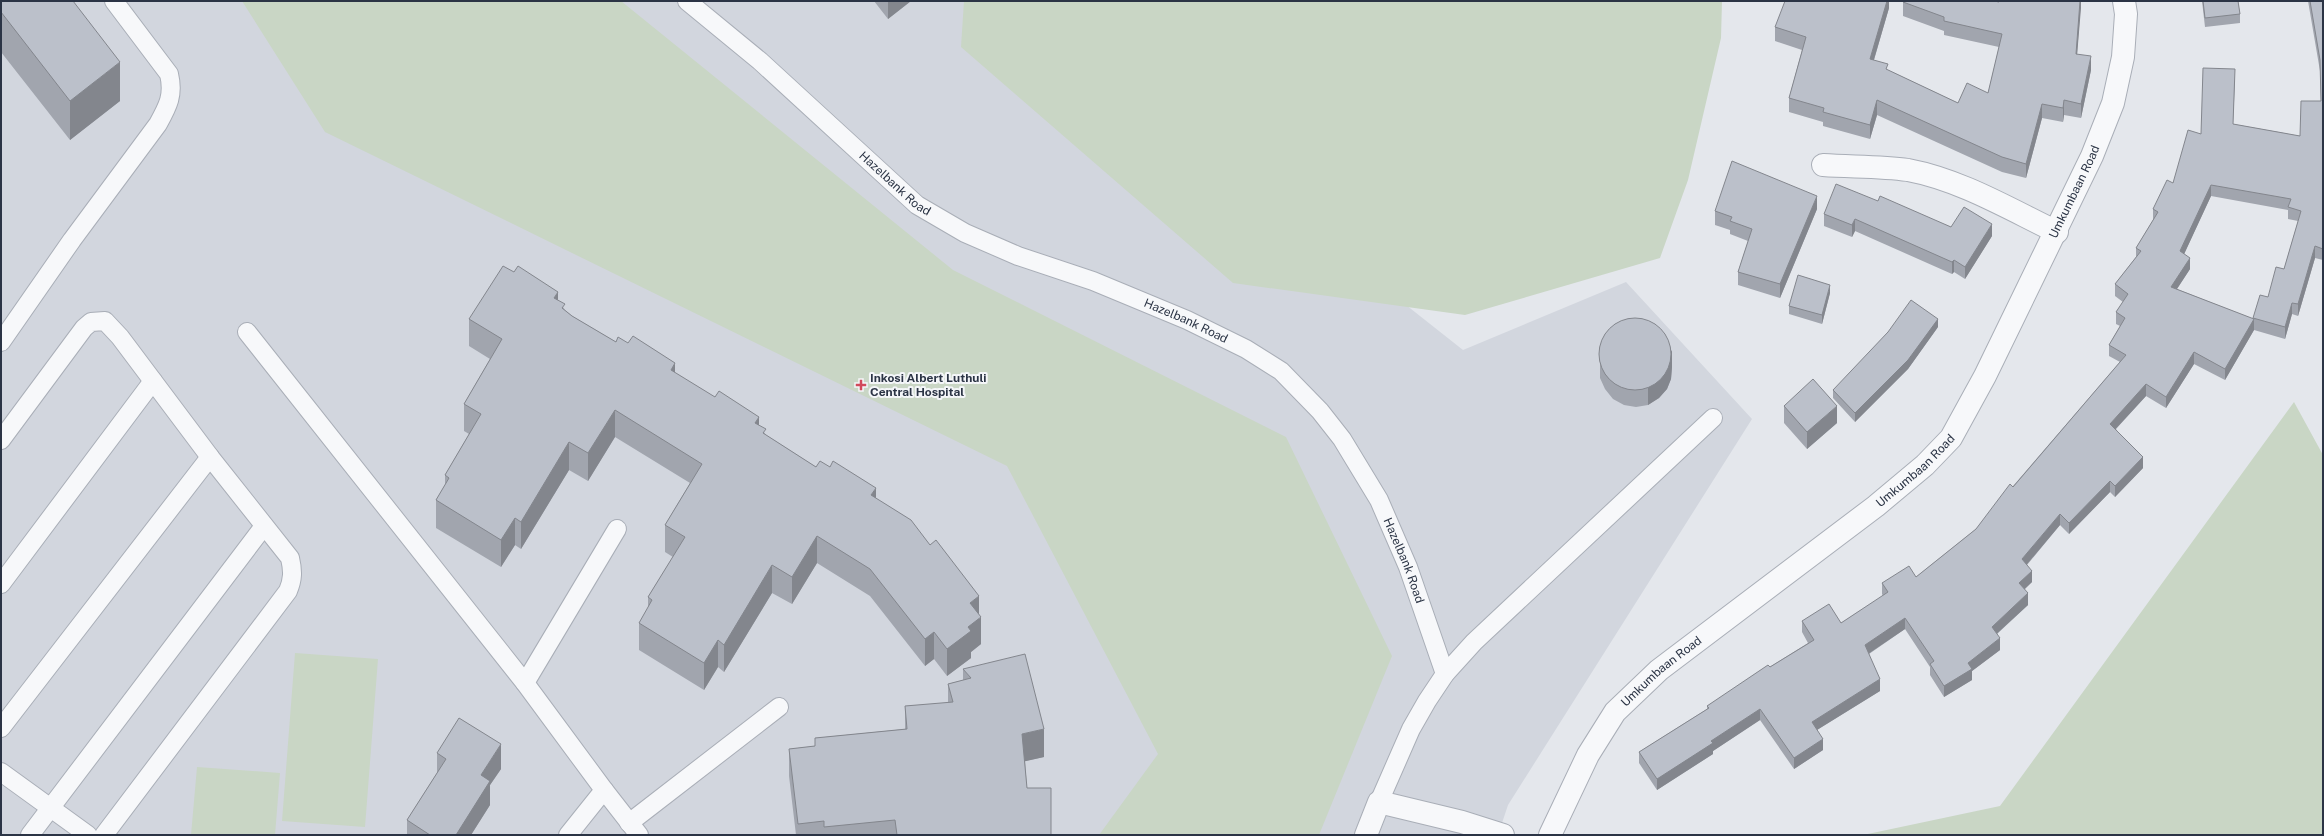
<svg xmlns="http://www.w3.org/2000/svg" width="2324" height="836" font-family="'Public Sans',sans-serif">
<rect width="100%" height="100%" fill="#e4e7ec"/>
<!-- built -->
<path fill="#d2d6de" d="M1,1H1048L1139,94L1463,350L1626,282L1752,419L1508,805L1498,835H1Z"/>
<!-- green -->
<path fill="#c9d6c5" d="M242,1H621L953,270L1286,437L1392,656L1319,835H1099L1158,754L1007,466L325,132Z
M964,1H1722L1721,38L1688,180L1660,258L1465,315L1233,283L961,47Z
M2294,402L2323,455V835H1863L2000,806Z
M295,653L378,659L365,827L282,821Z
M197,767L280,773L275,835H191Z"/>
<g fill="none" stroke-linecap="round" stroke-linejoin="round">
<defs>
<g id="lane">
<path id="s1" d="M687,1L760,61L917,205L965,233L1018,256L1093,281L1187,320L1246,349L1281,371L1320,411L1342,439L1379,500L1408,567L1445,674"/>
<path d="M247,332L525,683L604,790L568,835"/>
<path d="M1,342L72,240L158,124C168,106 174,95 169,74L114,1"/>
<path d="M1,440L84,328L91,322L105,321L120,337L210,457L290,558C293,571 293,579 288,591L104,835"/>
<path d="M1,584L153,381"/>
<path d="M525,683L617,529"/>
<path d="M1,728L210,457"/>
<path d="M1,772L88,835"/>
<path d="M604,790L639,835"/>
<path d="M1379,802L1411,729L1427,701L1445,674L1474,642L1713,418"/>
<path d="M629,823L779,707"/>
<path d="M30,835L264,526"/>
</g>
<g id="street">
<path d="M1823,165C1851,167 1881,166 1908,170C1961,180 2009,209 2057,232"/>
<path d="M1366,835L1379,802L1462,822L1503,835"/>
<path id="s2" d="M1550,835L1588,755L1615,712L1659,670L1876,506L1925,465L1951,438L1985,376L2092,156L2113,103L2123,57L2126,14L2124,1"/>
</g>
</defs>
<!-- lane casing -->
<use href="#lane" stroke="#a9aeb7" stroke-width="20"/>
<!-- street casing -->
<use href="#street" stroke="#a9aeb7" stroke-width="24"/>
<!-- lane -->
<use href="#lane" stroke="#f7f8fa" stroke-width="18"/>
<!-- street -->
<use href="#street" stroke="#f7f8fa" stroke-width="22"/>
</g>
<!-- wall -->
<path fill="#a1a5ae" fill-rule="evenodd" d="M1,1L120,101L70,140L1,52Z
M874,1H911L888,19Z
M1889,1V8L1874,60L1888,70L1958,103L1988,93L1999,47L1944,35V31L1903,16V2H1999L2081,1L2077,54L2091,70L2081,118L2064,115L2063,122L2042,118L2026,178L2002,172L1877,115L1870,139L1823,126V122L1789,112V98L1802,50L1775,41V27Z
M2202,1H2238L2240,14V23L2205,27Z
M2308,1H2323V260L2315,258L2298,316L2292,314L2285,339L2254,330L2225,380L2194,364L2166,408L2146,396L2116,429L2143,468L2115,497L2110,492L2069,534L2060,525L2027,565L2032,582L2025,589L2028,605L1997,634L2000,650L1972,671V680L1944,697L1930,675V667L1905,629L1869,654L1880,691L1817,730L1823,750L1794,769L1760,720L1713,751V754L1657,790L1639,763V752L1707,709V706L1808,643L1802,632V621L1841,623L1883,596L1882,594V583L1916,577L1976,529L2120,362L2109,356V345L2120,326L2116,324V312L2123,302L2115,296V284L2136,257V248L2153,220V209L2173,183L2201,134L2235,80L2233,124L2300,136L2321,101L2320,71ZM2211,196L2288,210V219L2298,221L2284,269L2268,297L2253,319L2177,289L2190,269L2184,254Z
M1878,201L1951,227L1992,236L1965,279L1954,272L1952,274L1855,231L1852,237L1824,226V214Z
M1817,209L1780,298L1738,285V272L1748,241L1730,234V230L1715,225V211Z
M514,272L558,300L565,310L572,316L616,342L675,373L759,425L766,435L816,467L876,498L979,614L981,644L971,652V658L947,676L934,659L925,666L870,596L817,563L792,604L772,593L724,672L718,667L704,690L639,650V623L648,608V597L673,557L665,552V525L690,483L615,437L588,481L569,470L521,549L515,545L501,567L436,528V500L445,485V475L469,434L464,431V404L490,359L469,346V319Z
M1830,293L1822,324L1789,314V306Z
M1938,327L1908,369L1855,422L1833,398V390Z
M1600,349L1672,367L1671,379L1667,389L1659,398L1648,405L1636,407L1624,405L1613,399L1605,389L1600,378Z
M1784,406L1837,423L1807,449L1784,423Z
M963,669L1044,757L1025,761L1027,788L1051,835H796L789,776V749L815,746V738L905,729V706L948,703V684L963,680Z
M437,753L501,769L490,785V805L471,835H407V820L437,773Z"/>
<!-- shaded-wall -->
<path fill="#83868d" d="M888,1H911L888,19Z
M1887,1H1889V8L1870,73V59Z
M2080,1H2081V8L2076,68V54Z
M2091,56V70L2081,118V104Z
M120,62V101L70,140V101Z
M1877,100V115L1870,139V125Z
M2064,100V115L2063,122V108Z
M2042,104V118L2026,178V164Z
M2211,185V196L2180,263V251Z
M1817,196V209L1780,298V284Z
M1855,219V231L1852,237V225Z
M1992,224V236L1965,279V267Z
M2315,246V258L2298,316V304Z
M2190,258V269L2171,298V287Z
M1954,260V272L1952,274V262Z
M1830,285V293L1822,324V315Z
M558,292V319L554,298Z
M2292,303V314L2285,339V327Z
M1938,319V327L1908,369L1855,422V413Z
M2254,319V330L2225,380V369Z
M1672,350V367L1671,379L1667,389L1659,398L1648,405V387Z
M2194,352V364L2166,408V397Z
M675,363V390L671,370Z
M2146,384V396L2110,435V424Z
M1837,406V423L1807,449V432Z
M615,410V437L588,481V453Z
M759,417V444L755,423Z
M569,442V470L521,549V522Z
M2143,457V468L2115,497V486Z
M2110,481V492L2069,534V523Z
M876,488V515L871,495Z
M2060,514V525L2022,570V559Z
M515,518V545L501,567V540Z
M817,536V563L792,604V577Z
M772,565V593L724,672V645Z
M2032,571V582L2019,594V583Z
M2028,593V605L1992,638V627Z
M979,596V619L981,617V644L971,652V658L947,676V649L968,627L970,603Z
M1905,618V629L1865,656V645Z
M934,632V659L925,666V639Z
M2000,638V650L1972,671V680L1944,697V686L1968,663Z
M718,640V667L704,690V663Z
M1880,679V691L1812,733V722Z
M1760,709V720L1713,751V754L1657,790V779L1711,741Z
M1044,729V757L1022,762V734Z
M1823,739V750L1794,769V758Z
M501,744V769L490,785V805L471,835H456L481,775Z"/>
<!-- building -->
<path fill="#bbc0ca" stroke="#83868d" d="M1,1H73L120,62L70,101L1,12Z
M1785,1H1887L1870,59L1888,64L1886,69L1958,103L1967,83L1988,93L2002,34L1944,21V17L1903,2V1H1994L1999,2V1H2080L2076,54L2091,56L2081,104L2064,100L2063,108L2042,104L2026,164L2002,157L1877,100L1870,125L1823,112L1824,108L1789,98L1806,37L1775,27Z
M2203,1H2238L2240,14L2205,18Z
M2310,1H2323V249L2315,246L2298,304L2292,303L2285,327L2253,318L2260,295L2268,297L2276,267L2284,269L2301,211L2288,207L2291,199L2211,185L2180,251L2190,258L2171,287L2254,319L2225,369L2194,352L2166,397L2146,384L2110,424L2143,457L2115,486L2110,481L2069,523L2060,514L2022,559L2032,571L2019,583L2028,593L1992,627L2000,638L1968,663L1972,669L1944,686L1930,664L1934,661L1905,618L1865,645L1880,679L1812,722L1823,739L1794,758L1760,709L1711,741L1713,743L1657,779L1639,752L1709,708L1707,706L1768,665L1770,667L1814,640L1802,621L1829,604L1841,623L1888,592L1882,583L1909,566L1916,577L1976,529L2010,484L2013,487L2126,355L2109,345L2125,318L2116,312L2128,294L2115,284L2141,251L2136,248L2158,212L2153,209L2167,180L2173,183L2188,130L2201,134L2203,68L2235,69L2233,124L2300,136L2301,101H2321L2320,60Z
M1732,161L1817,196L1780,284L1738,272L1752,229L1730,221L1732,217L1715,211Z
M1836,184L1878,201L1880,196L1951,227L1964,207L1992,224L1965,267L1954,260L1952,262L1855,219L1852,225L1824,214Z
M503,266L514,272L518,266L558,292L554,298L565,304L562,308L572,316L616,342L618,337L628,343L633,336L675,363L671,370L715,397L719,391L759,417L755,423L766,429L763,433L816,467L820,461L830,467L833,461L876,488L871,495L911,520L930,545L936,540L979,596L970,603L981,617L968,627L971,631L947,649L934,632L925,639L870,569L817,536L792,577L772,565L724,645L718,640L704,663L639,623L652,600L648,597L685,537L665,525L702,464L615,410L588,453L569,442L521,522L515,518L501,540L436,500L449,478L445,475L481,414L464,404L502,339L469,319Z
M1798,275L1830,285L1822,315L1789,306Z
M1911,300L1938,319L1908,360L1855,413L1833,390L1888,332Z
M1599 354a36 36 0 1 1 72 0a36 36 0 1 1-72 0Z
M1813,379L1837,406L1807,432L1784,406Z
M1025,654L1044,729L1022,734L1027,788H1051V835H897L895,820L824,827V821L798,824L789,749L815,746V738L907,729L905,706L953,702L948,684L971,678L963,669Z
M459,718L501,744L481,775L490,781L456,835H430L407,820L446,759L437,753Z"/>
<!-- markers -->
<path fill="#d1495b" stroke="#f4f6f9" stroke-width="1.5" d="M859 379h4v4h4v4h-4v4h-4v-4h-4v-4h4z"/>
<g text-anchor="middle" stroke-width="4" stroke-linejoin="round" paint-order="stroke">
<!-- street labels -->
<g font-size="12" fill="#2b3445" stroke="#f4f6f9">
<text dy="4" stroke="none"><textPath href="#s1" startOffset="277">Hazelbank Road</textPath></text>
<text dy="4" stroke="none"><textPath href="#s2" startOffset="849">Umkumbaan Road</textPath></text>
<text dy="4" stroke="none"><textPath href="#s1" startOffset="601">Hazelbank Road</textPath></text>
<text dy="4" stroke="none"><textPath href="#s2" startOffset="525">Umkumbaan Road</textPath></text>
<text dy="4" stroke="none"><textPath href="#s1" startOffset="937">Hazelbank Road</textPath></text>
<text dy="4" stroke="none"><textPath href="#s2" startOffset="201">Umkumbaan Road</textPath></text>
</g>
<!-- poi labels -->
<g font-size="12" font-weight="bold" fill="#2b3445" stroke="#f4f6f9" text-anchor="start">
<text x="870" y="382">Inkosi Albert Luthuli<tspan x="870" dy="14">Central Hospital</tspan></text>
</g>
</g>
<!-- border -->
<rect width="2324" height="836" fill="none" stroke="#2b3445" stroke-width="4"/>
</svg>
